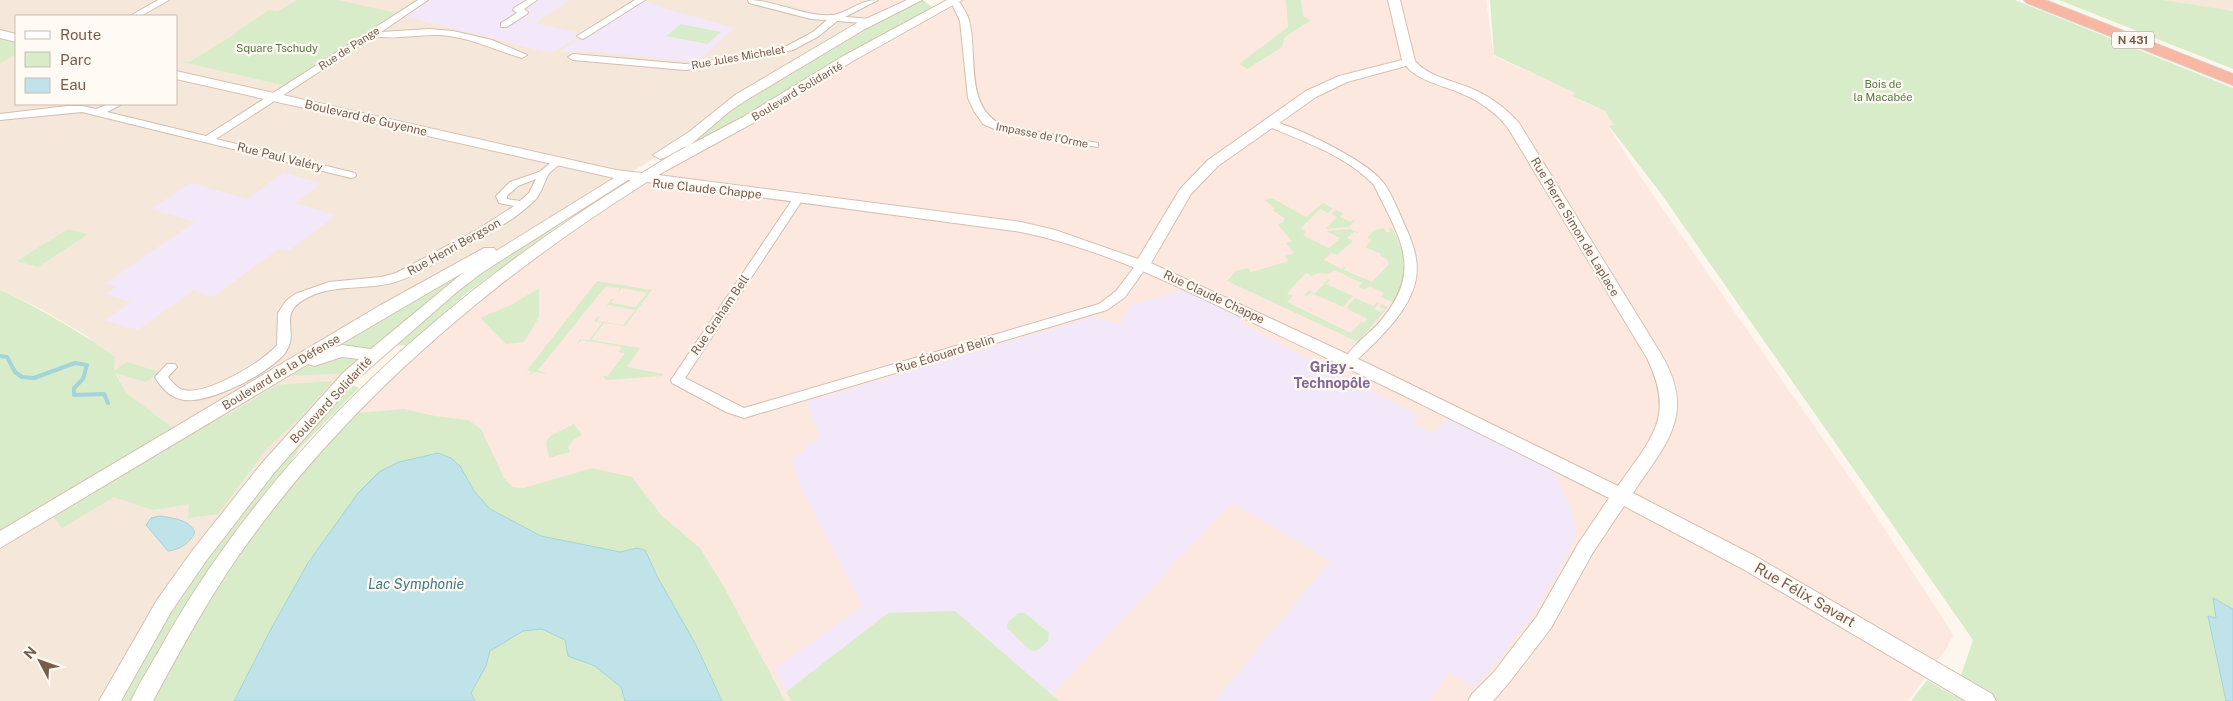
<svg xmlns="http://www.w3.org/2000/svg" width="2233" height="701" font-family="'Public Sans',sans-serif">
<rect width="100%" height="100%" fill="#fdf6ec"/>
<!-- residential -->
<path fill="#f5e8da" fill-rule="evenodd" d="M0,0H778L861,26L692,135L501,252L349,377L109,701H0V540L178,433L127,393L114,370L87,336L41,309L0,290ZM16,16H176V104H16Z
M2164,0H2233V11L2225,10Z"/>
<!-- commercial -->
<path fill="#fde8e0" d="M778,0H916L861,26Z
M955,0H1486L1494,56L1576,93L1573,95L1581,101L1605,111L1615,125L1609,127L1633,166L1871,508L1940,614L1953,635L1946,649L1908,701H143L264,505L440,325L578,220Z"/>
<!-- education -->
<path fill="#f3e8fa" d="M431,0H565L569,1L534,23L583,34L553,52H546L404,16Z
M643,0L663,8L734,28L697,62L583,51L559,52Z
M284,173L321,183L294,203L336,215L288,251L278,249L213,297L193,290L138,330L105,320L131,302L106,294L116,287L106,283L195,222L151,209L191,183L247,199Z
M1183,290L1245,318L1239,323L1418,415L1413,423L1434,434L1448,417L1553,469L1574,516L1575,529L1574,541L1557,574L1529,620L1494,665L1474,687L1449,672L1429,701H1215L1330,561L1232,502L1052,695L888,613L786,692L774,669L862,606L800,487L792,461L811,442L821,439L807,402L1092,317L1120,324L1131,305Z"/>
<!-- green -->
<path fill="#d8ecc9" d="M297,0H338L396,13L283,85L182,62H189L237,33L235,32L270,10L278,11Z
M923,0L935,9L673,155L727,112L816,55Z
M1286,0H1301L1303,16L1311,20L1285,37L1282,47L1247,69L1239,64L1288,27Z
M1490,0H2015L2233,88V701H1911L1927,680L1954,696L1973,640L1662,195L1609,126L1614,125L1605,111L1572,96L1575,93L1494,55Z
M2059,0H2164L2233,11V69Z
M681,24L721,32L707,44L666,36Z
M0,39L16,42V56H13L0,64Z
M1272,198L1306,217L1323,203L1333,208L1328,213L1320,209L1301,228L1306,232L1303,235L1329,248L1340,238L1326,231L1350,229L1360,233L1354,232L1347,238L1353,241L1337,255L1331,253L1324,260L1342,269L1347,265L1344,270L1372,282L1389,264L1387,259L1380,256L1381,254L1365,247L1372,240L1367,237L1374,230L1384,228L1386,232H1390L1389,228L1393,229C1409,265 1410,267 1394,303L1381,297L1384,293L1369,286L1365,290L1358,287L1362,283L1334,270L1330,274L1319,273L1312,276L1306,273L1287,293L1293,296L1287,302L1351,333L1361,322L1363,323L1367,319L1346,308L1355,298L1373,306L1377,302L1379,303L1374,309L1382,312L1385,309L1379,307L1382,304L1388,307L1358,342L1227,281L1236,271L1248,268L1251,272L1289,261L1285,256L1294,253L1286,243L1292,241L1278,225L1283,222L1284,218L1272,210L1275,209L1265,200Z
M1336,210L1343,213L1340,217L1351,222L1356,219L1349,227L1325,229L1337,217L1331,214Z
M574,214L464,295L409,346L394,345L464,284L505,254Z
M68,229L88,234L38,267L17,261Z
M454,277L456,280L376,348L368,351L324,348Z
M1328,279L1330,280L1326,284L1353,296L1343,307L1311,293L1307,296L1304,295L1309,290L1315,293L1324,284L1319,280L1324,283Z
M597,281L652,290L625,326L604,323L591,340L640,348L627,367L664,374L662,376L606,380L603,376H608L625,353L618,352L622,347L582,340L576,345L580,339L589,340L602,323L594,321L597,317L600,316L597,321L623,325L635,310L608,305L604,310L611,299H614L611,303L636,307L647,293L622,288L618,293L619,288L606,286L538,370L547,374L534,372L528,377L532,372L527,370Z
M539,288V317L524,342L506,344L480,318L513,304Z
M0,290C41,309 79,331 115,357L114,371L127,362L160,372L146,382L115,373L127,393L179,433L0,540Z
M342,355L362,359L349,373L289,376L313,363Z
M333,381L296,422L268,447L218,514L188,518L189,504L153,510L114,497L62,528L53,517L57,512L212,422L231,413L276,385Z
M350,384L359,388L301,447L132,701H117L163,621L215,542Z
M404,409L435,416L468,420L481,429L504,478L513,487L524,488L592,468L632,477L661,515L700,548L723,585L785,701H142L190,615L345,414Z
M574,424L582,435L574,439L568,447L570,452L549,458L546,442L550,436Z
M955,611L1059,701H791L786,692L888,613Z
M1018,613H1025L1049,633L1048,641L1038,650L1031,651L1007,628L1008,622Z"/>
<!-- water -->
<path fill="#bfe3e8" stroke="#a5d3da" d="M438,453L451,458L460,466L474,491L490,509L541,536L620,552L637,548L645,550L658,578L696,645L722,701H625L621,687L595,666L568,656L565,640L542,629L523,631L490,651L486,666L471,693L475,701H234L271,629L308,563L358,493L379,472L399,462Z
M159,516C172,518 189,519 195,532C190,543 180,550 168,551L146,525L151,518Z
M2213,598L2233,609V701H2226L2208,616L2216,618Z"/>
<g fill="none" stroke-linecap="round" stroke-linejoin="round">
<!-- stream -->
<path stroke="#a5d3da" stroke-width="4" d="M0,356L7,357L15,372L22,377L34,378L75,363L87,365L83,379L74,388V395L104,394L108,403"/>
<defs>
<path id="street" d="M158,0H169L141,16H130Z
M418,0H428L381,32L429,29L453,31L492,40L527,55L522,58C494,50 470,37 440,35C418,34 396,40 374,36L216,139L355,173L356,175L355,177L351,178L82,112L0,120V114L67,106H82L96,109L109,104H122L107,112L206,136Z
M527,0H537L524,9L528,12L527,14L507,27H501V23L517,13L513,10L514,8Z
M635,0H645L585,38L582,39L577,36Z
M748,0C776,0 803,17 832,15C847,14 858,0 878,0L845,17L871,19L874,20V24L837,21L819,36L793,50L696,69L685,70L573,60L568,57L573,54L685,64L696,63L787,46L813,32L827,20L811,19L749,3Z
M950,0H958C962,6 967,13 969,20C978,55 964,106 1002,125L1098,143V147L999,131L983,124L974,111L968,98L960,21Z
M1269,120C1297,127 1364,159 1382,181C1392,193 1399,213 1406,228C1414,246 1420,264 1415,283C1407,315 1376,341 1353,364L1349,365L1343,361C1351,347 1366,336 1377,325C1425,271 1401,241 1374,185C1346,155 1302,141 1265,125L1264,123Z
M556,159L561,162C558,167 551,170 548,175C544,183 542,191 536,199C515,221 486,234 460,249C438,261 417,276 392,283C364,290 333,284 307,298C275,314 301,332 285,353C268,374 211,403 184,400C171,398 161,388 155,377L167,364H175L177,367L168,377C172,382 177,388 183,390C206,396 263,362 277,345L278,313L286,301L295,294L329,282L381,277L396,273L477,230L514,206L499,203L496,196L510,182L539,172ZM536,179L529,193L520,201L507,199V196L518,186Z
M798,196L803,199L685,378L744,408L1099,304L1116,291L1138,262L1142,261L1148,265L1125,297L1107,310L744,418L726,412L672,383L671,380L794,197Z"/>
<path id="secondary" d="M907,0H922L865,29L745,101L730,111L689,146C678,148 671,156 660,159L653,155L689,132L735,95L857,23Z
M947,0H962L853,61L753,123L658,175L1021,222L1055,230L1138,259L1180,189L1208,160L1306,91L1339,76L1402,60L1388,0H1400L1415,61C1428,76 1450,80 1468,87C1488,95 1505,107 1519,123L1661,354C1697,415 1666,443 1633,493L1755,556L1992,694L1996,701H1966L1741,568L1624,506L1592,554L1551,628L1508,684L1493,701H1468L1472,694L1494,672L1537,616L1578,544L1609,498C1497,442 1384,385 1270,331C1190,292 1109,250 1021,232L647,182C491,280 346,403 239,555C207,601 180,651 153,701H131C141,679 155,659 166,638C275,447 445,295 631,180H628L483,272L458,291L355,381L274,473L206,561L171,612L121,701H99L157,600L192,551L262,463L343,373L359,359L342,357L314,366L308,364L0,548V531L379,306L484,248H494L496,251L614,178L176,79V71L616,170L642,173L673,154L743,117L845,55ZM1406,66C1419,81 1441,85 1458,92C1478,100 1495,111 1508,128L1647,358C1676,418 1651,438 1618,486L1373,366L1151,263L1191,194L1218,166L1316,97L1347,82ZM464,272L371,349L342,345L334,348Z
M0,30L16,34V42L0,38Z"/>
<path id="highway" d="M2024,0H2045L2233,74V85L2027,3Z"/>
</defs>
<!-- street casing -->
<use href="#street" stroke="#d1beb0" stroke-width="2"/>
<!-- secondary casing -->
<use href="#secondary" stroke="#d6c0b0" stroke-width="2"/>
<!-- highway casing -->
<use href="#highway" stroke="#dad1cd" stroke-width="2"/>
<!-- street -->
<use href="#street" fill="#fff" fill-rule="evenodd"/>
<!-- secondary -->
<use href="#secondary" fill="#fff" fill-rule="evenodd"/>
<!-- highway -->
<use href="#highway" fill="#f7b7a3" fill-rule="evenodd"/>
</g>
<g text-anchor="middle" stroke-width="4.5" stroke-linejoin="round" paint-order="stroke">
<!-- shield labels -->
<rect fill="#fffaf3" stroke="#a28b7f" stroke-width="1" x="2112" y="31.5" width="42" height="17" rx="4"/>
<g font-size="11" font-weight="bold" fill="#7a5c4d">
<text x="2133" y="44">N 431</text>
</g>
<!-- far-park labels -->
<g font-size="11" fill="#537a41" stroke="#fffaf3">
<text x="277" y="52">Square Tschudy</text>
<text x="1883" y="88">Bois de<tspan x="1883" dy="13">la Macabée</tspan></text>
</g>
<!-- far-street labels -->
<g font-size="11" fill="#7a5c4d" stroke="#fffaf3">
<text transform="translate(349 48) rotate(-33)" y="4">Rue de Pange</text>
<text transform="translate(738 57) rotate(-10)" y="4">Rue Jules Michelet</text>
<text transform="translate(797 91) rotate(-31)" y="4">Boulevard Solidarité</text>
<text transform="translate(1042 135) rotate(11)" y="4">Impasse de l'Orme</text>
</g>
<!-- street labels -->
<g font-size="12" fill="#7a5c4d" stroke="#fffaf3">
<text transform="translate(366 118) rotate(13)" y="4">Boulevard de Guyenne</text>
<text transform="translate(280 157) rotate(14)" y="4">Rue Paul Valéry</text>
<text transform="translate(707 189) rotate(6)" y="4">Rue Claude Chappe</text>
<text transform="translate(1575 227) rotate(59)" y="4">Rue Pierre Simon de Laplace</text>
<text transform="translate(454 247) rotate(-29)" y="4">Rue Henri Bergson</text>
<text transform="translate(1214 297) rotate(25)" y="4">Rue Claude Chappe</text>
<text transform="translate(720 315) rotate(-56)" y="4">Rue Graham Bell</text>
<text transform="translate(945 354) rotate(-17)" y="4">Rue Édouard Belin</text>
<text transform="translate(281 372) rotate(-31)" y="4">Boulevard de la Défense</text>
<text transform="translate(331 400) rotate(-47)" y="4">Boulevard Solidarité</text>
</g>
<!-- neighbourhood labels -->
<g font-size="14" font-weight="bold" fill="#846695" stroke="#fffaf3">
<text x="1332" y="372">Grigy -<tspan x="1332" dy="16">Technopôle</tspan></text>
</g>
<!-- water labels -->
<g font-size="14" font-style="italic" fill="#437c86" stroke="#fffaf3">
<text x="416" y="589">Lac Symphonie</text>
</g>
<!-- near-street labels -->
<g font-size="15" fill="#7a5c4d" stroke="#fffaf3">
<text transform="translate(1805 595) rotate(30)" y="5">Rue Félix Savart</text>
</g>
</g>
<!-- legend -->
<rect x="15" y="15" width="162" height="90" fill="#fffaf3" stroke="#cabbb1"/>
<rect x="25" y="31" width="25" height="8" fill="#ffffff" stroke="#cabbb1"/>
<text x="60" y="40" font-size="15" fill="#7a5c4d">Route</text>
<rect x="25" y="52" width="25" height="15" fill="#d8ecc9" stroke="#cabbb1"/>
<text x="60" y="65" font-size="15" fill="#7a5c4d">Parc</text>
<rect x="25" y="78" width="25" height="15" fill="#bfe3e8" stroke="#cabbb1"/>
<text x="60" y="90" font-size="15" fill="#7a5c4d">Eau</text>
<!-- north arrow -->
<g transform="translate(40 661) rotate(311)" stroke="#fffaf3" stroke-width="4" paint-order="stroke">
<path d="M0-4L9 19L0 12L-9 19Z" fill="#7a5c4d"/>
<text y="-8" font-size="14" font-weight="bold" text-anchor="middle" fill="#7a5c4d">N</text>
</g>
</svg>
